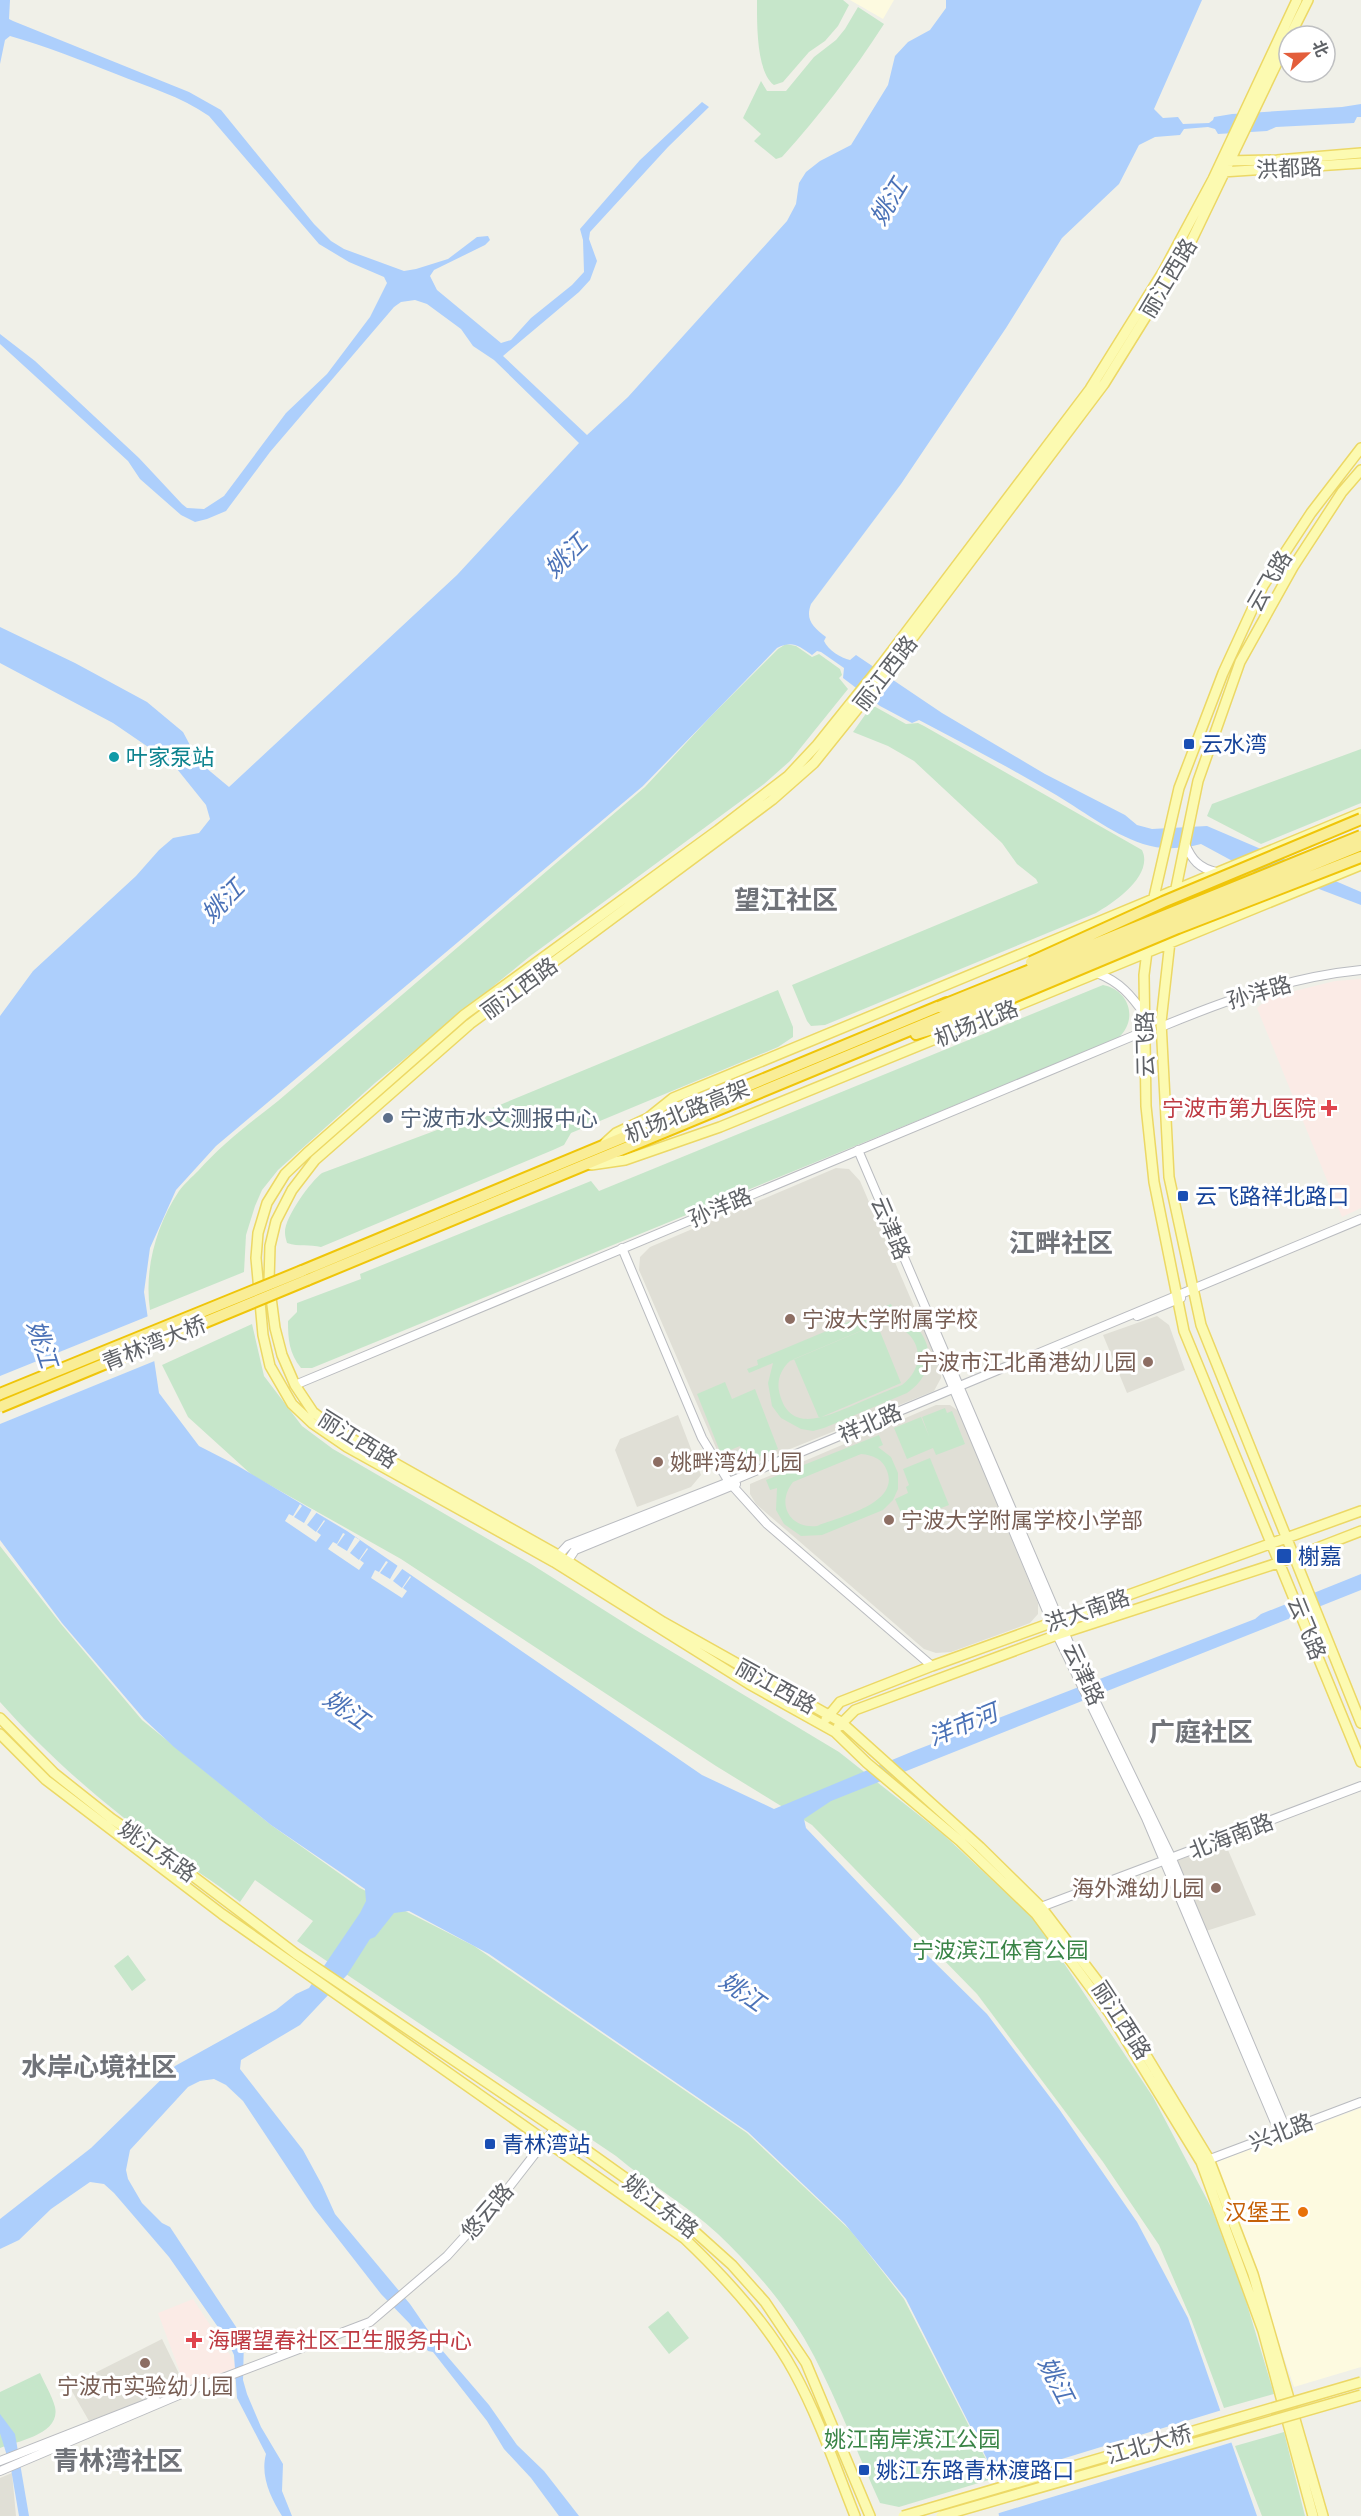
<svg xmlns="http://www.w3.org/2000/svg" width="1361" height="2516" font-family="'Titillium Web','Noto Sans SC',sans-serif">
<rect width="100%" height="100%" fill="#f0f0e8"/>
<!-- commercial -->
<path fill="#fdfae0" d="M850,0H894L883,19Z
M1361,2108V2367L1294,2387L1257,2278L1214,2163Z"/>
<!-- education -->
<path fill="#e0dfd6" d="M836,1168L849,1169L860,1181L941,1369V1378L934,1391L745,1467L731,1469L720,1457L639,1270L640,1257L650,1247Z
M1157,1316L1169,1325L1185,1370L1127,1393L1103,1335Z
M936,1405H950L960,1412L1038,1603V1614L1030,1623L951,1652L936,1653L924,1649L756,1504L750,1494V1484Z
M678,1415L701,1475L691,1487L637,1507L615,1450L620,1439Z
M1225,1843L1256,1915L1206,1931L1176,1861Z
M162,2339L185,2386L89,2421L69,2386Z
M12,2473L16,2516H0V2478Z"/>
<!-- medical -->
<path fill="#fbebe6" d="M1361,979V1208L1342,1217L1257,1008L1270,997L1335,981Z
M193,2299L238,2367L185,2386L158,2313Z"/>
<!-- green -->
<path fill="#c6e6ca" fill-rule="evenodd" d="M757,0H843L849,5L838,26L825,41L809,52L783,82L774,85C756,72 757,22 757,0Z
M858,7L884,24C853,72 820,115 782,157L776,159L754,141L761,134L743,118L761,81L767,91H786L814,57L836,40L845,29Z
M786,644L796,646L812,657L819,654L840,669L842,675L839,678L848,689L790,761L764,784L529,957L375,1083L278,1170L262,1190L255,1206L246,1235L244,1272L150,1310C144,1269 156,1226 179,1191C184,1184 192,1177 198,1171C222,1144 250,1123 278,1101L645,787L713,714L778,649Z
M872,705L906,724L918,723L924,726L1142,850C1154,875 1115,902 1096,913L825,1025L811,1026L807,1021L792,985L1038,883L1036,879L1017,864L1002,843L914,761L888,746L853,732Z
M1361,749V803L1261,844L1207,816L1212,804Z
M1103,985C1130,990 1139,1021 1117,1039L312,1368H301C289,1353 288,1339 288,1321L297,1312V1303L361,1279L360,1274L591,1181L599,1191Z
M778,990L793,1027V1037L778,1047L571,1133L564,1145L553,1150L321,1247C310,1244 299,1247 287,1243C286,1239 285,1236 285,1233C284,1218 311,1181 322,1173L461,1121Z
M891,1304L895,1313C932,1327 942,1370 907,1393L824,1428L813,1431L801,1429L781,1418L772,1406L768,1383L773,1363L749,1373L747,1369L758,1365L757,1360ZM880,1323C917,1324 932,1362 902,1385C886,1391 870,1398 854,1405C829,1415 791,1435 780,1395C776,1382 780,1370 790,1361Z
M252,1324L264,1376L302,1426L333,1449L531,1564L634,1629L839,1752L944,1835L1036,1921L1153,2097L1212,2209L1246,2301L1274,2394L1224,2408L1191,2319L1159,2245L1103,2162L977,1994L812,1825L716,1766L401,1559L252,1475L188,1417L162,1365Z
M877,1324L901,1383L819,1418L794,1359Z
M725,1382L732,1399L755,1389L778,1449L746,1462L740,1446L721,1454L697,1394Z
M945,1408L947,1413L952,1411L965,1444L936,1455L933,1448L907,1459L894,1428L921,1417L929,1436L922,1417Z
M879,1435L883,1445L878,1447L891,1457L898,1473V1489L893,1500L883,1510L822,1535L801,1536L784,1524L776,1510L777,1488L770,1490L766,1480ZM861,1454C873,1455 883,1459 887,1471C900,1504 839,1517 817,1526C789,1529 776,1503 793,1482Z
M930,1458L949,1505L918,1517L917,1515L904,1520L895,1499L908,1493L906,1487L909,1485L903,1469Z
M0,1546L61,1624L142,1720L271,1825L360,1888L474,1946L747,2133L851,2231L904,2299L989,2465L992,2479L899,2507L880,2503C858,2455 839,2404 814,2356C791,2311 755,2269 718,2234C687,2205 649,2184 616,2156L297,1941L313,1921L255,1880L240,1902C215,1882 187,1865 161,1846C101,1802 50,1758 0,1702Z
M128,1955L146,1980L132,1991L114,1966Z
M668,2311L689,2338L669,2354L648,2327Z
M40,2373C45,2384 52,2396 55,2407C61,2434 18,2441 0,2448V2392Z
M1284,2432L1305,2516H1262L1235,2446Z"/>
<!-- water -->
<path fill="#adcffc" d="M0,0H10L9,19L13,21L189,92L221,110L314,224L331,241L344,249L404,271L416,269L448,259L477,237L488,236L490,240L485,245L434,270L430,276L437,290L501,343L511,340L531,318L572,285L584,272L583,240L580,229L640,160L702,102L709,107L668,147L590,232L589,239L597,261L590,280L579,292L503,356L587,435L628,397L787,221L796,204L799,183L806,172L820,161L851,145L888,85L895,56L908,42L930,30L946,8V0H1202L1154,109L1163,118L1178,117L1183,124L1209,123L1213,120L1214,117L1232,114L1342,107L1361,104V117H1357L1354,123L1276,127L1267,131L1218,134L1215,129L1208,127L1184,129L1180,135L1155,137L1139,145L1119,184L1062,238L1006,328L901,484L811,604C805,620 813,627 826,637L824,641C828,650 841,658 850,660L856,655L942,713L1045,774L1125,815L1137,825L1152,829L1207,826L1361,892V905L1319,889L1251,871L1201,844C1183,849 1161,850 1143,844C1110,833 1081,809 1051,792C1008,767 963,743 919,720L912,723L880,706L843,678L844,668L821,652L817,651L812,655C799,646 792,640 777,648L643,786L216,1146L176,1190L150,1248L144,1292L159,1393L199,1446L238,1466L347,1531L702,1775L774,1809L916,1750L1255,1619L1261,1614L1361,1574V1590L831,1801L804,1819L806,1828L922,1950L987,2014L1059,2109L1137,2222L1188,2318L1257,2516H999L990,2465L906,2299L845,2224L748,2132L489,1954L409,1911L394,1913L375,1937L370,1939L347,1975L300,2025L241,2060L240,2069L303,2150L322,2185L335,2214L410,2304L441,2349L489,2405L517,2445L544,2471L579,2516H559L531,2478L504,2449L487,2421L433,2352L428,2351L410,2324L381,2294L314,2208L243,2101L226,2085L214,2079L200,2081L188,2087L130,2150L126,2170L128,2179L142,2203L162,2223L170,2227L244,2339L243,2380L247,2394L261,2427L283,2464L282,2491L292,2516H282C271,2498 260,2476 266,2454L237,2398L234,2355L227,2340L169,2257L114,2193L104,2184L90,2182L51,2209L19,2240L0,2249V2219L91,2148L175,2066L276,2010L296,1994L309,1988L360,1913L366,1901L365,1889L271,1825L174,1747L144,1719L62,1623L0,1540V1016L33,971L136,876L159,850L173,838L199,833L210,819L206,805L173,764L113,723L0,663V627L75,663L147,702L183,732L199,762L229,787L457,575L579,443L494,360L473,346L461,329L427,304L415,300L401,302L394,307L270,452L226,511L207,519L195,522L181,515L140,479L128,461L0,344V334L35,361L139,458L182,504L187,508L204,509L224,496L286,413L327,374L370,317L387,283L384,277L349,262L319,244L209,116C180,96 148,87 116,74C80,60 46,46 10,36L5,40L0,64Z
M0,2414L15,2434L29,2516H19L11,2469L0,2433Z"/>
<!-- pier -->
<path fill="#f0f0e8" d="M151,1315L157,1360L0,1424V1376Z
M300,1504L302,1506L294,1517L304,1523L312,1509L317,1512L307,1525L316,1532L324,1520L325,1521L317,1532L321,1535L316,1542L285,1521L289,1514L293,1516Z
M343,1533L345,1534L337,1545L347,1551L355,1537L360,1540L350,1553L359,1560L367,1548L368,1549L360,1560L364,1563L359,1570L328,1549L333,1542L337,1544Z
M386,1561L388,1562L380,1573L390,1579L398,1565L403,1568L393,1581L402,1588L410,1576L411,1577L403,1588L407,1591L402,1598L371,1578L375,1570L379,1572Z
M1222,2410L1233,2442L996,2514L990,2481Z"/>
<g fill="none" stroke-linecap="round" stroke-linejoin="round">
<defs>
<path id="minor" d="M1185,844C1192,860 1199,868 1216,872
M1097,973C1120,982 1131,995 1145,1015
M1161,1027C1226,1000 1290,977 1361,970
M858,1150L1081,1671L1172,1859L1286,2129
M622,1248L702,1438L729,1482L767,1524L932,1666
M921,1311L1057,1635L1146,1818L1279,2132
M1137,1316L1181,1298
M295,1385L1145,1031
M556,1558L568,1545L729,1482L1361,1219
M565,1565L575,1550L736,1484
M1038,1911L1041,1907L1361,1786
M1205,2161L1361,2102
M0,2461L156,2400
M0,2471L186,2392L370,2322L447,2256L506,2191L555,2128"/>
<path id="major" d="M1297,0L1213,179L1163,272L1090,389L882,664L817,745L788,776L718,830L464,1015L307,1153L285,1174L267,1203L258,1233L256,1258L263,1335L270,1366L292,1404L312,1423L347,1447L554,1562L749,1684L835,1732L867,1763L960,1841L1036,1914L1110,2014L1201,2162L1263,2331L1313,2516
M1290,36L1308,0
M1289,38L1186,252L1104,384L887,672L814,763L772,800L470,1024L315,1160L292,1190L276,1221L270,1246L269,1282L275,1328L282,1355L295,1385L313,1412L336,1430L558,1555L663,1622L841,1722L980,1847L1041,1907L1115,2004L1209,2159L1253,2274L1323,2516
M1226,161L1277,160L1361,153
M1222,172L1361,163
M1361,448L1311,513L1263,586L1223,673L1179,788L1154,897L1144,975L1146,1106L1154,1182L1184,1331L1361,1762
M1361,470L1342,492L1293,567L1240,662L1198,781L1176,888L1161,1022L1169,1177L1201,1325L1361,1723
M605,1143L616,1133L648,1118L673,1098L1361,813
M591,1165L625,1160L720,1127L1361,865
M0,1718L54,1773L112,1819L173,1861L296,1954L572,2140L673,2212L732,2265L765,2302L806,2363L870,2516
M826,1719L840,1702L932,1666L1361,1511
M838,1727L855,1710L1057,1635L1281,1562L1361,1531
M0,1734L46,1780L222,1914L684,2238C725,2277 767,2322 794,2372C819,2418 836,2468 855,2516"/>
<path id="highway" d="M916,1034L949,1024
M302,1271L947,1003
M307,1280L944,1016"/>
</defs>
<!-- minor casing -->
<use href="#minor" stroke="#babcc0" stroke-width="10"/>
<!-- major casing -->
<use href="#major" stroke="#ecd865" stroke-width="12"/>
<!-- highway casing -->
<use href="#highway" stroke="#efc509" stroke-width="14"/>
<!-- minor -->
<use href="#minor" stroke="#fff" stroke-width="8"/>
<!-- major -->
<use href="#major" stroke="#fcfab1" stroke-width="9"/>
<!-- highway -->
<use href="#highway" stroke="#f9ed96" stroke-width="10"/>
<defs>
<path id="major-bridge" d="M903,2516L1361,2382
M941,2516L1361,2395"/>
<path id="highway-bridge" d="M1031,962L1163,902L1361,819
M939,1007L1361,836
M944,1016L1361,845
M949,1024L1178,928L1361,857
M0,1394L302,1271
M0,1407L307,1280"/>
</defs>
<!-- major-bridge casing -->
<use href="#major-bridge" stroke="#ecd865" stroke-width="12" stroke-linecap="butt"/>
<!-- highway-bridge casing -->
<use href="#highway-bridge" stroke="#efc509" stroke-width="14" stroke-linecap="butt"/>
<!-- major-bridge -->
<use href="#major-bridge" stroke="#fcfab1" stroke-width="9"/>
<!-- highway-bridge -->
<use href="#highway-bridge" stroke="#f9ed96" stroke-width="10"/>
</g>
<!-- markers -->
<g fill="#1a4fb4" stroke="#fff" stroke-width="2">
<rect x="1183" y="738" width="12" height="12" rx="3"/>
<rect x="1177" y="1190" width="12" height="12" rx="3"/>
<rect x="1276" y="1548" width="16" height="16" rx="3"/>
<rect x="484" y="2138" width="12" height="12" rx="3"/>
<rect x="858" y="2464" width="12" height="12" rx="3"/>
</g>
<circle fill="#0f9aa8" stroke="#fff" stroke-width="2" cx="114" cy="757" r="6"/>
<g fill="#e0444e" stroke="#fff" stroke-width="2">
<path d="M1326 1099h6v6h6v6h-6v6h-6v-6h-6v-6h6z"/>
<path d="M191 2331h6v6h6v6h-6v6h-6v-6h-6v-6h6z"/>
</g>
<circle fill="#5c6f8a" stroke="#fff" stroke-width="2" cx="388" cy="1118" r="6"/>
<g fill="#8d6e63" stroke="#fff" stroke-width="2">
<circle cx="790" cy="1319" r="6"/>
<circle cx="1148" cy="1362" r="6"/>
<circle cx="658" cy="1462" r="6"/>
<circle cx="889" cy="1520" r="6"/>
<circle cx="1216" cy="1888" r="6"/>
<circle cx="145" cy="2363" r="6"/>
</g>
<circle fill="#e8710a" stroke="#fff" stroke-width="2" cx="1303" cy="2212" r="6"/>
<g text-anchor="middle" stroke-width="6" stroke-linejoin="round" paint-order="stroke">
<!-- street labels -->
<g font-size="22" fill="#5f6267" stroke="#fff">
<text transform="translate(1289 168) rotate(-3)" y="8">洪都路</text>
<text transform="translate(1168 278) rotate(-59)" y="8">丽江西路</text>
<text transform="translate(1269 581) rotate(-60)" y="8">云飞路</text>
<text transform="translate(885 673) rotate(-52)" y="8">丽江西路</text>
<text transform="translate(519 988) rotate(-36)" y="8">丽江西路</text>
<text transform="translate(1259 992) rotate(-16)" y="8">孙洋路</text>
<text transform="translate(976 1023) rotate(-22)" y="8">机场北路</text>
<text transform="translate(1145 1044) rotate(-91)" y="8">云飞路</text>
<text transform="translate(687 1111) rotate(-22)" y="8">机场北路高架</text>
<text transform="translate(720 1207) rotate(-23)" y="8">孙洋路</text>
<text transform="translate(891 1228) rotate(67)" y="8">云津路</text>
<text transform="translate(154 1343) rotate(-22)" y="8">青林湾大桥</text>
<text transform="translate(870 1423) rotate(-23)" y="8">祥北路</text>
<text transform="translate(358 1439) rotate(32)" y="8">丽江西路</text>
<text transform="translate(1087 1610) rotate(-19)" y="8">洪大南路</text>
<text transform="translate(1307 1628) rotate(68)" y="8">云飞路</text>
<text transform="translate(1084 1674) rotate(65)" y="8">云津路</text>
<text transform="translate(776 1686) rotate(29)" y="8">丽江西路</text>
<text transform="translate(1231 1836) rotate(-21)" y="8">北海南路</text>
<text transform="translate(158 1851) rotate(35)" y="8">姚江东路</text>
<text transform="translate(1122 2020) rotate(57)" y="8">丽江西路</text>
<text transform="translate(1281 2132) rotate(-21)" y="8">兴北路</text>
<text transform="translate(661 2206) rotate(38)" y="8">姚江东路</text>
<text transform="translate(487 2211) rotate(-49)" y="8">悠云路</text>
<text transform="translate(1149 2444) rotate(-16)" y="8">江北大桥</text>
</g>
<!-- transit labels -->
<g font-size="22" fill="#164399" stroke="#fff" text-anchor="start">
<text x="1201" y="752">云水湾</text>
<text x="1195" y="1204">云飞路祥北路口</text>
<text x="1298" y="1564">榭嘉</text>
<text x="502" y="2152">青林湾站</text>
<text x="876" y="2478">姚江东路青林渡路口</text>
</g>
<!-- culture labels -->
<g font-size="22" fill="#0d838f" stroke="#fff" text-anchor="start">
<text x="126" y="765">叶家泵站</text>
</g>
<!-- health labels -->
<g font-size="22" fill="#be3a42" stroke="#fff" text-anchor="end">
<text x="1316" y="1116">宁波市第九医院</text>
<text x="208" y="2348" text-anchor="start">海曙望春社区卫生服务中心</text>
</g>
<!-- service labels -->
<g font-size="22" fill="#4e5e75" stroke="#fff" text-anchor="start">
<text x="400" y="1126">宁波市水文测报中心</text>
</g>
<!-- education labels -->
<g font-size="22" fill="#785e54" stroke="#fff" text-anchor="start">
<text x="802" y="1327">宁波大学附属学校</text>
<text x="1136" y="1370" text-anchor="end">宁波市江北甬港幼儿园</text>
<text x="670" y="1470">姚畔湾幼儿园</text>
<text x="901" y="1528">宁波大学附属学校小学部</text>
<text x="1204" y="1896" text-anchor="end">海外滩幼儿园</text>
<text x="145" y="2394" text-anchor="middle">宁波市实验幼儿园</text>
</g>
<!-- park labels -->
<g font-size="22" fill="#398446" stroke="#fff">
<text x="1000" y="1958">宁波滨江体育公园</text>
<text x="912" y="2447">姚江南岸滨江公园</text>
</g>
<!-- food labels -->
<g font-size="22" fill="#c56008" stroke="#fff" text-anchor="end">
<text x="1291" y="2220">汉堡王</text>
</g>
<!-- water labels -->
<g font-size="24" font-style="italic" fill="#4b72b7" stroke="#fff">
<text transform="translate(889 202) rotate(-59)" y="8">姚江</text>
<text transform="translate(566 556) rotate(-45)" y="8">姚江</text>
<text transform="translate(223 901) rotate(-45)" y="8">姚江</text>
<text transform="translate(42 1344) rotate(72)" y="8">姚江</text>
<text transform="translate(346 1710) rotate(35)" y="8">姚江</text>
<text transform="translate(963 1725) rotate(-22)" y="8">洋市河</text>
<text transform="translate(742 1992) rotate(35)" y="8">姚江</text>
<text transform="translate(1056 2380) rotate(63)" y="8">姚江</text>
</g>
<!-- quarter labels -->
<g font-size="26" font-weight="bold" fill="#707379" stroke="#fff">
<text x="786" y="909">望江社区</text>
<text x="1061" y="1252">江畔社区</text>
<text x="1201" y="1741">广庭社区</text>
<text x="99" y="2076">水岸心境社区</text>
<text x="118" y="2470">青林湾社区</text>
</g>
</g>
<!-- north arrow -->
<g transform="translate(1307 54) rotate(68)"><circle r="28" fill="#ffffff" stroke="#bfc0c2" stroke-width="1.5"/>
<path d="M0-4.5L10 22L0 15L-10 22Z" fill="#e35e3b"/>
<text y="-9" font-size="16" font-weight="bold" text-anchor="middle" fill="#5f6267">北</text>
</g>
</svg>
